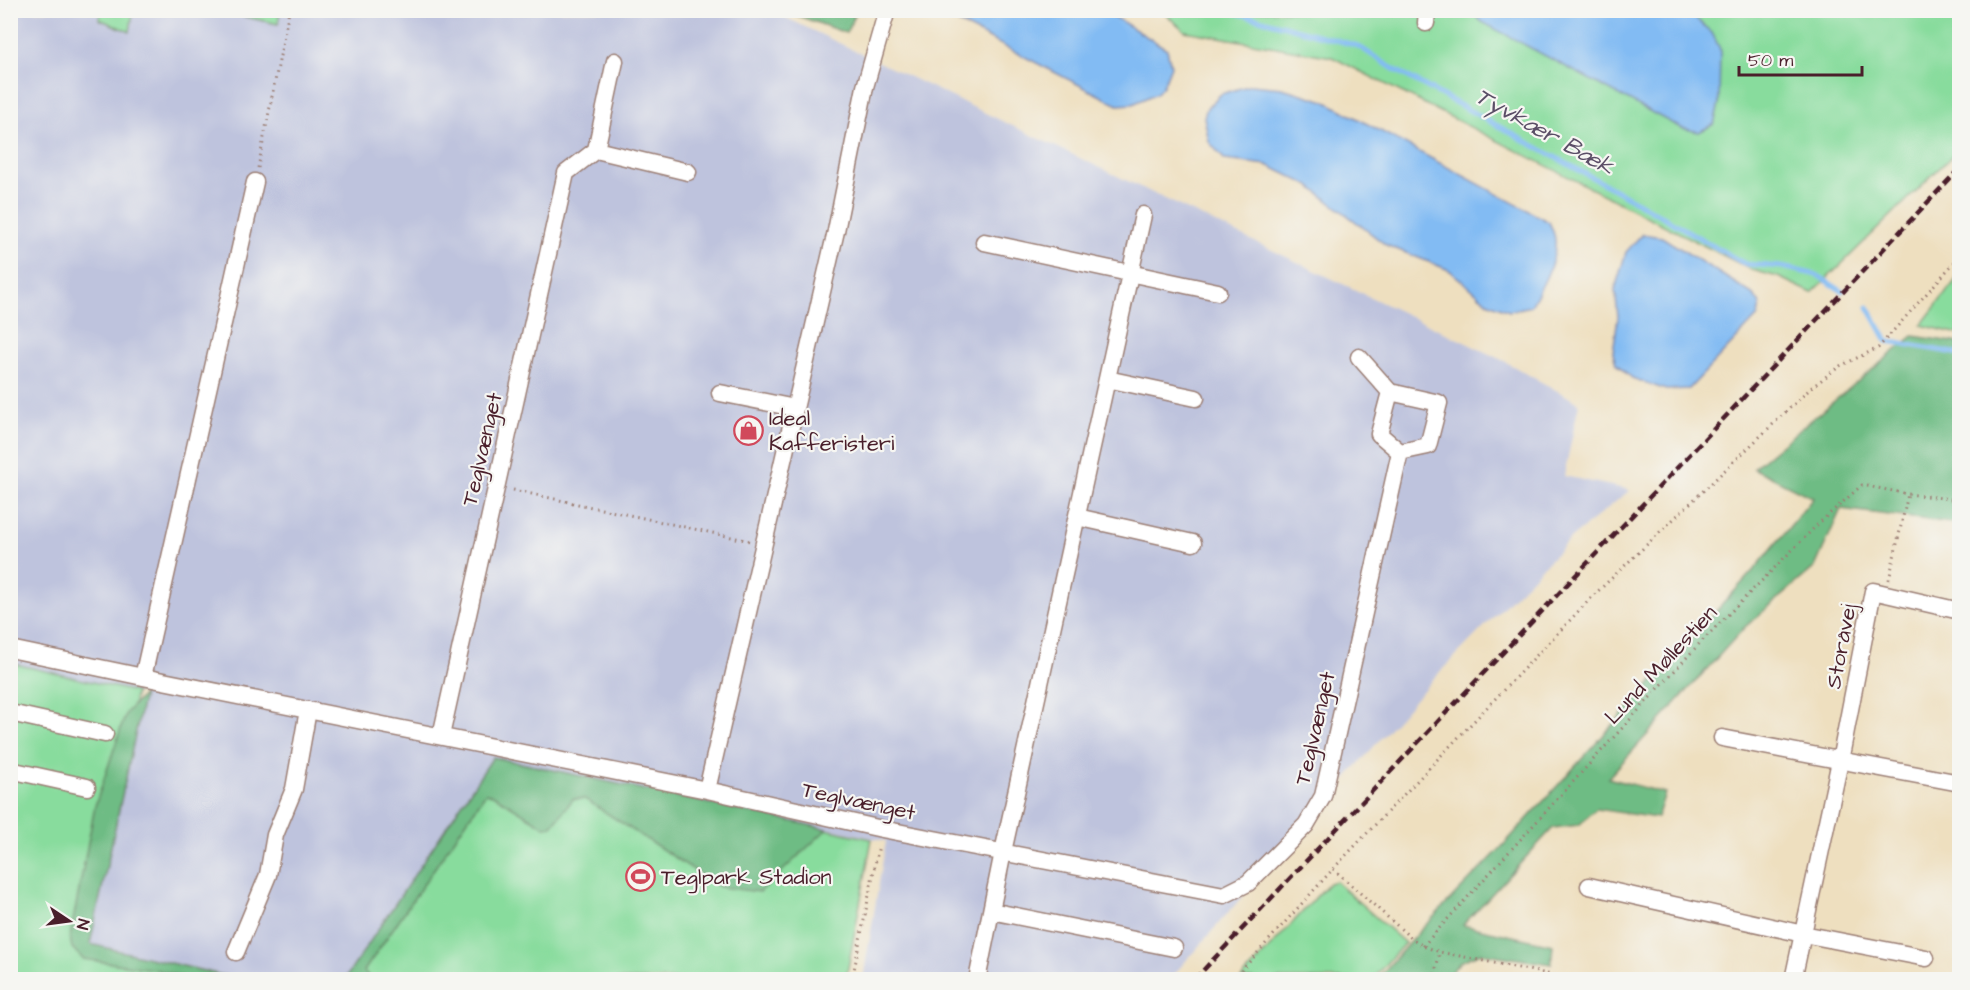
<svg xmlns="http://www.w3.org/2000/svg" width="1970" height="990" font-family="'Architects Daughter',sans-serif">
<rect width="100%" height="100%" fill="#f6f6f2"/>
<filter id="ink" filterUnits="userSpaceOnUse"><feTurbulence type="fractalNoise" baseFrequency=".0167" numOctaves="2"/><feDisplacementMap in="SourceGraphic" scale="12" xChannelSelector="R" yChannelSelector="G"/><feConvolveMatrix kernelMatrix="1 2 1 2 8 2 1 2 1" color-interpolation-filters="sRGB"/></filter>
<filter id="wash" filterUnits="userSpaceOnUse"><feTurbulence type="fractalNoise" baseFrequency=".008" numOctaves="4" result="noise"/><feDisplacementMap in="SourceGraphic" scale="24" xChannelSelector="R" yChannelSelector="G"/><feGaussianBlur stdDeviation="1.35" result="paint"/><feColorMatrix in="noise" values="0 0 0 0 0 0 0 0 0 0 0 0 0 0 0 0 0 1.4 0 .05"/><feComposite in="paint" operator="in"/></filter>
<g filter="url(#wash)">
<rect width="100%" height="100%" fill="#eedfbf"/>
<!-- industrial -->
<path fill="#bec3dd" d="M11,11H772L1504,361L1579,403L1564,476L1630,490L1571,538L1434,678L1170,979H863L886,841L493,757L345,979H242L90,944L144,694L11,663Z"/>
<!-- green -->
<path fill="#88dc9d" stroke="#697e64" stroke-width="1.5" d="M102,11H133L130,32L99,19Z
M218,11H280L278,24Z
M1162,11H1477L1474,15L1699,132L1714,124L1719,103L1691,14L1683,11H1959V149L1812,293L1778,277L1752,270L1332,57L1185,31Z
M1959,276V334L1921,325Z
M11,663L136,692L81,945L238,979L11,980Z
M493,757L872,839L846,979L345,980Z
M1335,881L1405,943L1372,979H1241L1329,883Z"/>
<!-- forest -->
<path fill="#6ebc84" stroke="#5c6e58" stroke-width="1.5" d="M784,11L857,10V11L846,33Z
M1913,336L1959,343V524L1841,509L1815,567L1745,627L1608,778L1665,793L1657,818L1596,809L1579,825L1553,828L1463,925L1553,945L1551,964L1480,953L1460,962L1445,979H1377L1417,934L1498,851L1760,563L1813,498L1753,468Z
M144,694L90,944L238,979H189L158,970L83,959L72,948L70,937L95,806L126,713Z
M493,757L497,758L827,829L760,892L720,887L585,799H573L552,826L545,827L495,796L486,793L364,971L371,979H345Z"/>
<!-- water -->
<path fill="#82bbf3" stroke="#666d8f" stroke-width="1.5" d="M1477,10H1683L1691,14L1712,33L1720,49L1719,103L1714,124L1699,132L1681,128L1482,22L1474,15Z
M941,11H1105L1167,49L1171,66L1163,86L1157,93L1133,104L1118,105L955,21Z
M1251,85L1282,88L1325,101L1549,222C1551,227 1555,234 1555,240C1557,261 1541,288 1531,306L1509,311L1487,302L1449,270L1386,245L1308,185L1267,165L1225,160L1209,142L1204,117L1207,108L1221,94Z
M1642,234L1662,237L1754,295L1760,304L1758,316L1689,389L1666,390L1632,378L1616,364L1613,352L1618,317L1615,289L1626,252Z"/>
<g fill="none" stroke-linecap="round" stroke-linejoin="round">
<!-- stream -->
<path stroke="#82bbf3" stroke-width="5" d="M1226,10L1358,46L1392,68L1639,203L1745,264L1782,267L1817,275L1842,291
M1868,307L1887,341L1960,354"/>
</g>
</g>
<g filter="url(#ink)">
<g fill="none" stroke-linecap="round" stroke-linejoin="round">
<defs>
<path id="minor" d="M1426,23L1427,10
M615,61L596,150L688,172
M984,242L1218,292
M1359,357L1390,392
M1107,379L1196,398
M1390,392L1439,403L1428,446L1400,452L1379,434Z
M720,393L795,408
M1077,517L1193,543
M10,649L143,677L707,790L882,829L1224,895L1248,883L1306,825L1323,796L1400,452
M143,677L255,182
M10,713L105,734
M441,736L566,173L596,150
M1722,738L1960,783
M10,770L87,787
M707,790L836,231L865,87L887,10
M1589,886L1803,934L1926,958
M991,911L1174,948
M236,952L268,875L275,835L294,789L308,710
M977,980L1003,852L1143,215
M1793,980L1840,761L1873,591L1960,611"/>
</defs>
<!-- minor casing -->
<use href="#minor" stroke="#9c7f75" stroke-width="19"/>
<!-- path -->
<path stroke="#9c7f75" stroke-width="3" stroke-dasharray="1.5 4.5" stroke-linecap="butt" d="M258,168L289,10
M513,490L750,541
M1889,580L1908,494
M1333,869L1410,937L1423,946L1440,952
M1423,946L1699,644L1818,524L1862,485L1908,494L1960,500
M852,980L879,845
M1233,980L1333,869L1594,595L1812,387L1840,366L1878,348L1960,256
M1433,980L1440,952L1577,980"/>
<!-- minor -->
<use href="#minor" stroke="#fff" stroke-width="16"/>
<!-- rail -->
<path stroke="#4a1f2b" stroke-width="4.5" stroke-dasharray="9 4.5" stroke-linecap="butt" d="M1194,980L1960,168"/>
</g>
</g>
<!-- icons -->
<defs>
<symbol id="shop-ring" viewBox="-11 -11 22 22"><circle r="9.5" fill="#f6f6f2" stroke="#d1495b" stroke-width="1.5"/><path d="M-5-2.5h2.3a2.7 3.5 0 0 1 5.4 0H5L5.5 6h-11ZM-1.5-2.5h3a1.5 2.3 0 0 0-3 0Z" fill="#d1495b"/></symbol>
<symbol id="stadium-ring" viewBox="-11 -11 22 22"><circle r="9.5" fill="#f6f6f2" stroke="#d1495b" stroke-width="1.5"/><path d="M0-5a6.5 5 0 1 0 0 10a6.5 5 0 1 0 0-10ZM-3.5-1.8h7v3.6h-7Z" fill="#d1495b"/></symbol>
</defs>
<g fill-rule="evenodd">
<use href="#shop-ring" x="732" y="414" width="33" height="33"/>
<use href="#stadium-ring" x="624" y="860" width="33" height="33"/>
</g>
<g text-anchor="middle" stroke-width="4.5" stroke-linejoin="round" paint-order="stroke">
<!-- poi labels -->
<g font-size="22" fill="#4a1f2b" stroke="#f6f6f2" text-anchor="start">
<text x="769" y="425">Ideal<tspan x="769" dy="25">Kafferisteri</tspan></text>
<text x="661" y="884">Teglpark Stadion</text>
</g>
<!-- street labels -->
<g font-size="22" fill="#4a1f2b" stroke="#f6f6f2">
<text transform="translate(481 449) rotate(-77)" y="8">Teglvænget</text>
<text transform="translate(1840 646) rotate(-79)" y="8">Storåvej</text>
<text transform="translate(1660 664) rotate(-47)" y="8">Lund Møllestien</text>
<text transform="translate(1314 728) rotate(-77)" y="8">Teglvænget</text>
<text transform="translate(859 800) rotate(12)" y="8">Teglvænget</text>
</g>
<!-- water labels -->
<g font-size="24" font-style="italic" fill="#5b4e67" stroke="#f6f6f2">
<text transform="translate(1545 131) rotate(29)" y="8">Tyvkær Bæk</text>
</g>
</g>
<!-- margin -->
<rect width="1970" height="990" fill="none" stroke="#f6f6f2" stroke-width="36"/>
<!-- north arrow -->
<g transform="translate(69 921) rotate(103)" stroke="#f6f6f2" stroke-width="4.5" paint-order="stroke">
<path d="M0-4.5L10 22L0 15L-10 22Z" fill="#4a1f2b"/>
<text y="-9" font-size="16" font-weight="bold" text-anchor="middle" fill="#4a1f2b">N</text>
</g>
<!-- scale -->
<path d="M1739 66v9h123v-9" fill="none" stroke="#4a1f2b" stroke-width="3"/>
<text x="1748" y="66" font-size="18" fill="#4a1f2b" stroke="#f6f6f2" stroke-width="4.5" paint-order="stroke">50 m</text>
</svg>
